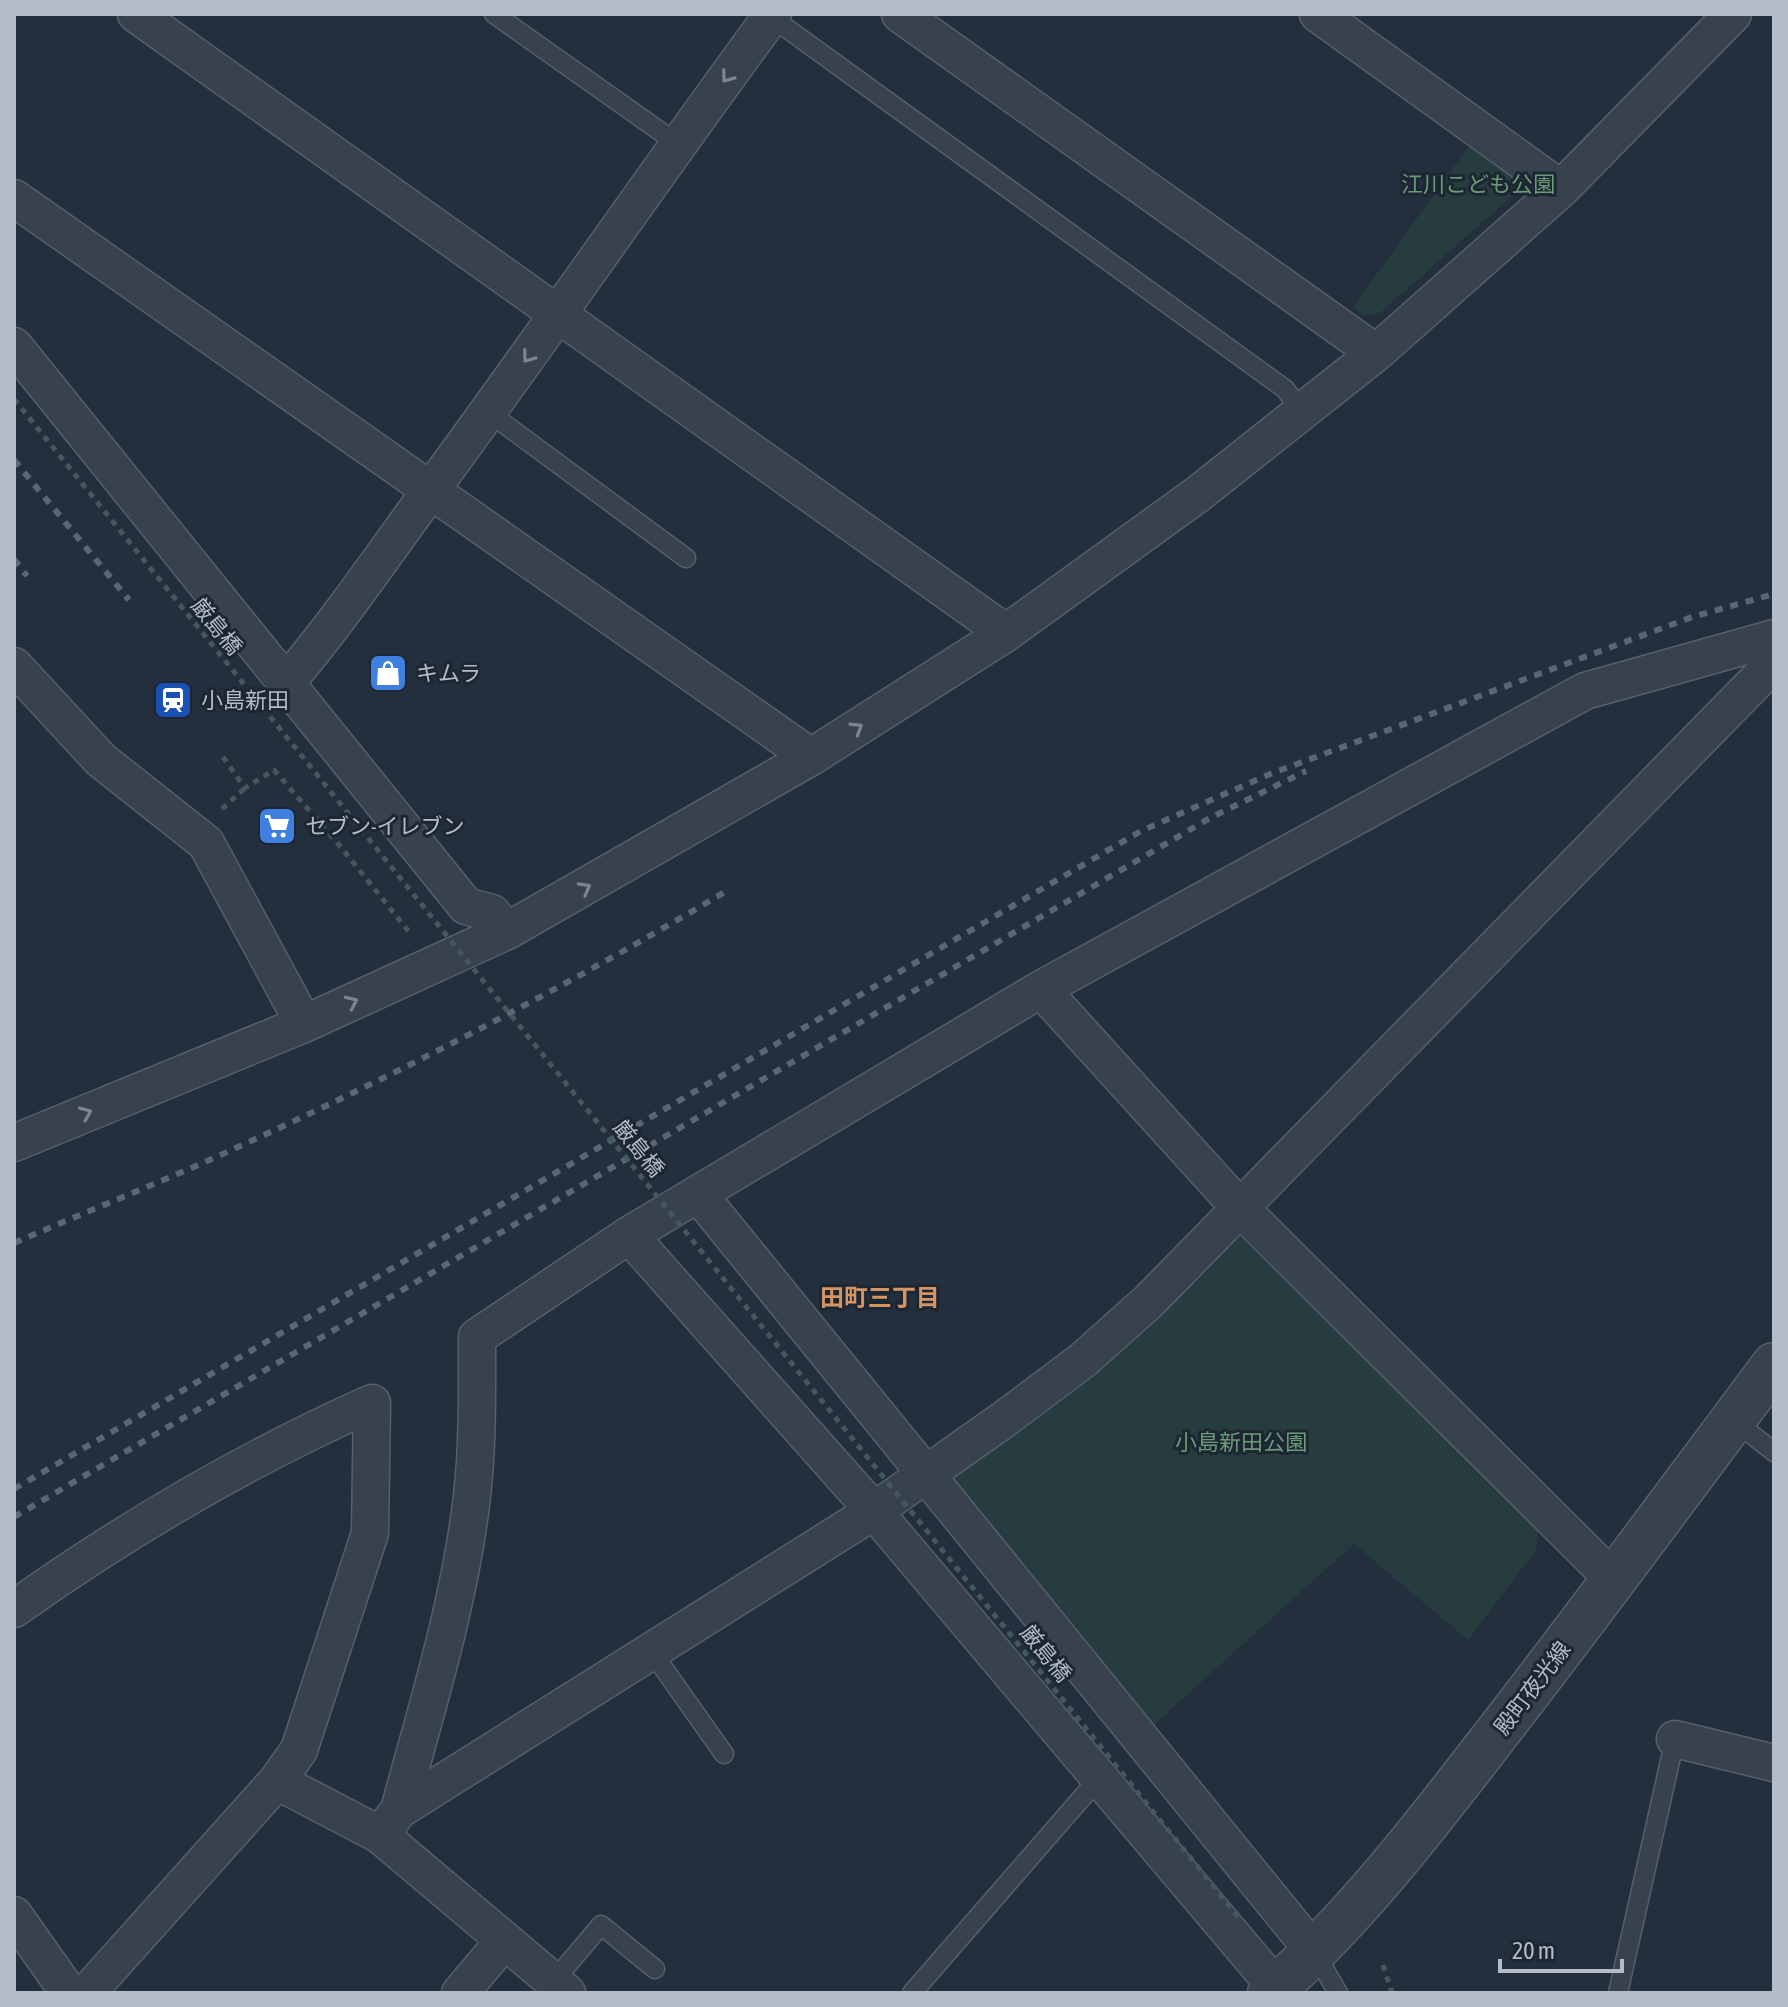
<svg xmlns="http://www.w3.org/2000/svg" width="1788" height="2007" font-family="'Asap Condensed','Noto Sans JP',sans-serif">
<rect width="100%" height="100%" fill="#242f3e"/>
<!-- green -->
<path fill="#263c3f" d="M1471,143L1517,175L1519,190L1380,313L1363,315L1353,307Z
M1255,1235L1538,1532L1536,1550L1468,1640L1354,1544L1148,1730L943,1481L1084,1383L1230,1239Z"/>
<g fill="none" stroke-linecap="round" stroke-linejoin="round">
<defs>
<path id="service" d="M494,14L678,144
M771,17L1285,389L1302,412
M488,412L686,558
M1733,1420L1774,1452
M652,1652L724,1754
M1315,1953L1338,1993
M553,1982L601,1925L655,1969
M912,1993L1099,1778
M1618,1993L1675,1739"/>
<path id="minor" d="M136,14L1006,633
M900,14L1376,353
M1318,14L1561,189
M14,198L811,757
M14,346L466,906L492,913L507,931
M14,666L101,760L206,843L304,1024
M286,683C336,624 380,560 425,498C543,338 655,174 773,14
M1041,989L1239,1207L1614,1580
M14,1143L304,1024L507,931L811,757L1006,633L1198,494L1376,353L1561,189L1733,14
M699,1195L1315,1953
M629,1235L874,1511L1276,1987
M14,1609C127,1529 246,1459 372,1403L370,1533L299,1750L277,1781L87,1993
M1675,1739L1774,1763
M277,1781L380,1835L567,1993
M399,1810C427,1707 460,1602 472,1496C478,1443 477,1390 477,1337L629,1235L1041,989L1585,691L1774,638
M380,1835L399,1810L874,1511L1003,1420L1083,1360L1149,1301L1774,663
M14,1915L69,1993
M460,1993L503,1942"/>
<path id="tertiary" d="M1270,1993C1356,1917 1427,1824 1497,1733C1591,1612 1682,1488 1774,1365"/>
</defs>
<!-- service casing -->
<use href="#service" stroke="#565f6c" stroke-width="21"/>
<!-- minor casing -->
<use href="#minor" stroke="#565f6c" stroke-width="39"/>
<!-- tertiary casing -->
<use href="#tertiary" stroke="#565f6c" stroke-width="47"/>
<!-- path -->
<path stroke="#44595c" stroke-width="5" stroke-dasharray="6 6" stroke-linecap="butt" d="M223,757L245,788L274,770L340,846L410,933
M222,809L245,788
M1383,1965L1392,1993"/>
<!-- service -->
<use href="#service" stroke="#38414e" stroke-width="18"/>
<!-- minor -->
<use href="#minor" stroke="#38414e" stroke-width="36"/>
<!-- tertiary -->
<use href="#tertiary" stroke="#38414e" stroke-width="44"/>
<!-- rail -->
<path stroke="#5a6575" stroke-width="6" stroke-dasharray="8 8" stroke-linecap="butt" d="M14,460L129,600
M14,559L27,576
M14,1243C81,1214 149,1187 216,1157C391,1078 563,989 728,890
M14,1489L1141,831L1270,774L1692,617L1774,594
M14,1517L1210,818L1306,771"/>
<!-- path-bridge -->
<path stroke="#44595c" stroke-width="5" stroke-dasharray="6 6" stroke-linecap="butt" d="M14,399L1239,1918"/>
</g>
<!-- one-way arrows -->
<defs><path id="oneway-chevron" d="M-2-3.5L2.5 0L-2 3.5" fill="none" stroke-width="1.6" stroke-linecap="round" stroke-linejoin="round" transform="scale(2)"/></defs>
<g stroke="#7c8592">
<use href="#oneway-chevron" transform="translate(727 77) rotate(126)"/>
<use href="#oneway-chevron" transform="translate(528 357) rotate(126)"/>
<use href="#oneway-chevron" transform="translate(857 728) rotate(-32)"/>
<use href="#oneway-chevron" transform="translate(585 888) rotate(-29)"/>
<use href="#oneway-chevron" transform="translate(352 1002) rotate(-25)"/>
<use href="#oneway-chevron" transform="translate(86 1113) rotate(-23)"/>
</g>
<!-- icons -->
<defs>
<symbol id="shop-square" viewBox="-11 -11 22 22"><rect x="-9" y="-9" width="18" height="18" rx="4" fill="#3f7fe0" stroke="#1d2633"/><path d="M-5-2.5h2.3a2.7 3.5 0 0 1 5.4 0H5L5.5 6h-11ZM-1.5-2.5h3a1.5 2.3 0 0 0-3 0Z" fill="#fff"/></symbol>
<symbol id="station-square" viewBox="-11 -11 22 22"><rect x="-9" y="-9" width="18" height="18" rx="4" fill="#1a4fb4" stroke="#1d2633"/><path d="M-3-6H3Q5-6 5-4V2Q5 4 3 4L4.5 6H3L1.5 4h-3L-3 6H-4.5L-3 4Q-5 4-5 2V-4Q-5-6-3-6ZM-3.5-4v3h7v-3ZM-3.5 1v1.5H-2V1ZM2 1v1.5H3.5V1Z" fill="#fff"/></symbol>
<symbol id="supermarket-square" viewBox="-11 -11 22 22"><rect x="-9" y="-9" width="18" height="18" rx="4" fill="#3f7fe0" stroke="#1d2633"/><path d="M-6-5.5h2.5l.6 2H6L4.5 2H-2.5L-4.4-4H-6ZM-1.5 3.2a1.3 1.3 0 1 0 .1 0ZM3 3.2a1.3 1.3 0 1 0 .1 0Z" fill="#fff"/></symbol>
</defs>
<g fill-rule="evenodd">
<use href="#shop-square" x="366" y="651" width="44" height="44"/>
<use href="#station-square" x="151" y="678" width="44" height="44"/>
<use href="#supermarket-square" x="255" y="804" width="44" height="44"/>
</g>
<g text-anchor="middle" stroke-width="6" stroke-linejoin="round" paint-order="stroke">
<!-- park labels -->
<g font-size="22" fill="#6b9a76" stroke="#1d2633">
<text x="1478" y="192">江川こども公園</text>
<text x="1241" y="1450">小島新田公園</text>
</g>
<!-- street labels -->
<g font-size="22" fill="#b4bcc9" stroke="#1d2633">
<text transform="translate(217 626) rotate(51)" y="8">厳島橋</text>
<text transform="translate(639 1148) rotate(51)" y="8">厳島橋</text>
<text transform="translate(1046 1653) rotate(51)" y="8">厳島橋</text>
<text transform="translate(1532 1688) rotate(-53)" y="8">殿町夜光線</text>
</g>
<!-- poi labels -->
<g font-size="22" fill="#b4bcc9" stroke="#1d2633" text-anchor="start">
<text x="416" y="681">キムラ</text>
<text x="201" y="708">小島新田</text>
<text x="305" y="834">セブン-イレブン</text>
</g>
<!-- neighbourhood labels -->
<g font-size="24" font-weight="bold" fill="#d59563" stroke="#1d2633">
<text x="880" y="1306">田町三丁目</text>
</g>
</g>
<!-- border -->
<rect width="1788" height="2007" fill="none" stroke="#b4bcc9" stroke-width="32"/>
<!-- scale -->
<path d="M1500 1959v12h122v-12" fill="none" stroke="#b4bcc9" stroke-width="4"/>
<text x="1512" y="1959" font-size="24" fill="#b4bcc9" stroke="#1d2633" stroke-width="6" paint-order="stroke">20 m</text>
</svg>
